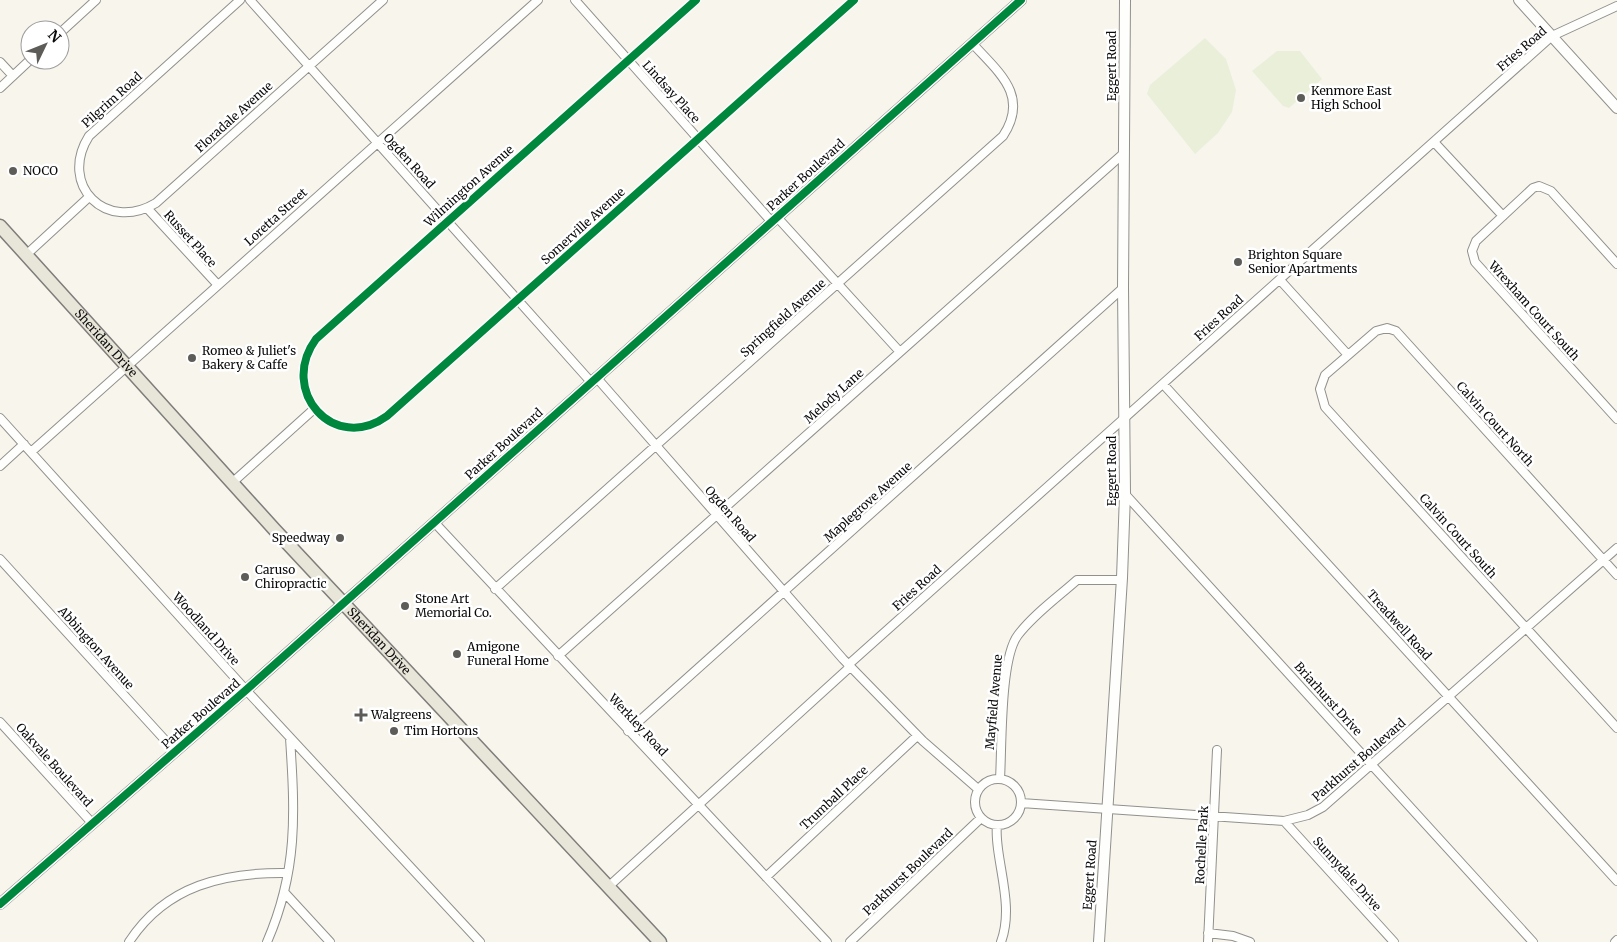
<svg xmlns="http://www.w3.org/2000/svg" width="1617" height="942" font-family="Merriweather,serif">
<rect width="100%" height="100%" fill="#f8f5ed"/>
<!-- pitch -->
<path fill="#eaefd9" d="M1205,38L1226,59L1236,90L1232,112L1218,133L1195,154L1147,94L1150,85Z
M1277,51H1300L1322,79L1289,108L1283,106L1252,71Z"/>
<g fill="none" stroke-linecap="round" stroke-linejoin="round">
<defs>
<path id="minor" d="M240,0L89,136C58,185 106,233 156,203L383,0
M250,0L591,382
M575,0L771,221
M696,0L316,339C278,391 334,454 387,416L854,0
M60,33L96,0
M0,62L13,76
M0,88L30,60
M1434,142L1503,216
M147,208L217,284
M776,216L900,352
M26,255L89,197
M1617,264L1551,191L1539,186L1533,188L1476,241L1472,251L1475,262L1617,419
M1280,280L1348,355
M596,377L843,659L923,741L978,789
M1163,384L1617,881
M0,418L246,690L480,942
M31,452L538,0
M0,466L24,444
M233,482L314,409
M1125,494L1533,942
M434,522L827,942
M0,559L175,751
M1617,575L1396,331L1387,328L1376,331L1325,375L1320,389L1325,407L1617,728
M495,589L1003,136C1030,95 998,72 972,43
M558,656L1124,153
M848,665L1552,36L1617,6
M0,722L92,823
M628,731L1123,288
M975 802a23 23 0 1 1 46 0a23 23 0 1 1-46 0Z
M1000,779C1002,746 1000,658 1018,635C1034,614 1058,597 1077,580H1122
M1021,803L1284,821L1308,815L1323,807L1617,548
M1284,821L1394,942
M997,825C996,833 997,841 998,849C1002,880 1012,912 1001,942
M766,877L917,736
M608,887L850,667
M284,892L330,942
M1208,933L1233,936L1250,942
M129,942C166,885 225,872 288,873
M267,942C298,871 295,813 290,738
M850,942L981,818
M1208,942L1217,750
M1615,942L1617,940"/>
<path id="tertiary" d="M1519,0L1617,108
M0,904L246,690L1021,0
M1099,942L1122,578L1125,494L1123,288L1125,0"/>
<g id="primary">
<path id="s1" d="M0,226L274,529L660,942"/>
</g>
</defs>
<!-- minor casing -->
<use href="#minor" stroke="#91908c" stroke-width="10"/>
<!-- tertiary casing -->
<use href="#tertiary" stroke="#91908c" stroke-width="12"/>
<!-- primary casing -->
<use href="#primary" stroke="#7e7d7a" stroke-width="15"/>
<!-- minor -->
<use href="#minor" stroke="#fefefc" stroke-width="8"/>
<!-- tertiary -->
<use href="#tertiary" stroke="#fefefc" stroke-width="10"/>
<!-- primary -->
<use href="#primary" stroke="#e8e5d9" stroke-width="12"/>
<defs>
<path id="cycleway" d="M696,0L316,339C278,391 334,454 387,416L854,0
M0,904L246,690L1021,0"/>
</defs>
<!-- cycleway casing -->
<use href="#cycleway" stroke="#fff" stroke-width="11"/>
<!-- cycleway -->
<use href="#cycleway" stroke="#00873e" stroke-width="8"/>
</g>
<!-- markers -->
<g fill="#5d5c59" stroke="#fff" stroke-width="2">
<circle cx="1301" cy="98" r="5"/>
<circle cx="13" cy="171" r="5"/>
<circle cx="1238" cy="262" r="5"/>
<circle cx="192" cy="358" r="5"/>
<circle cx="340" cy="538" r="5"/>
<circle cx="245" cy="577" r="5"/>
<circle cx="405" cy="606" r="5"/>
<circle cx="457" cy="654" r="5"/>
<path d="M358.5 707.5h5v5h5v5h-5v5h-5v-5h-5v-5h5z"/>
<circle cx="394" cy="731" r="5"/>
</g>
<g text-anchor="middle" stroke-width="5" stroke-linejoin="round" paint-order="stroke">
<!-- street labels -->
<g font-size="12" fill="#0a0a0a" stroke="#fff">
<text transform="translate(1522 49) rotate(-41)" y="4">Fries Road</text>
<text transform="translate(1112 66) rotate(-90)" y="4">Eggert Road</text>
<text transform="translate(671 92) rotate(48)" y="4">Lindsay Place</text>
<text transform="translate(112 100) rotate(-42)" y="4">Pilgrim Road</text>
<text transform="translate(234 117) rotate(-42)" y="4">Floradale Avenue</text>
<text transform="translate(409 161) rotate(48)" y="4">Ogden Road</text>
<text transform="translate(806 175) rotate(-42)" y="4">Parker Boulevard</text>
<text transform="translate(469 186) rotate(-42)" y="4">Wilmington Avenue</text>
<text transform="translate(276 217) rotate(-42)" y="4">Loretta Street</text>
<text transform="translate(583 226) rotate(-42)" y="4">Somerville Avenue</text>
<text transform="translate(190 239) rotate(48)" y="4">Russet Place</text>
<text transform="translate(1534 311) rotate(48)" y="4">Wrexham Court South</text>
<text transform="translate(783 318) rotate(-42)" y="4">Springfield Avenue</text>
<text transform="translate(1219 318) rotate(-42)" y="4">Fries Road</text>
<text dy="4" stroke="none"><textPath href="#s1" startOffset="158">Sheridan Drive</textPath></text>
<text transform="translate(834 396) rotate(-42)" y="4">Melody Lane</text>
<text transform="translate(1495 424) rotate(48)" y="4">Calvin Court North</text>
<text transform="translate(504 444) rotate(-42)" y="4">Parker Boulevard</text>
<text transform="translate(1112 471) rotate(-90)" y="4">Eggert Road</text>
<text transform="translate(868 502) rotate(-42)" y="4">Maplegrove Avenue</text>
<text transform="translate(730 514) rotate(49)" y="4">Ogden Road</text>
<text transform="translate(1458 536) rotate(48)" y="4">Calvin Court South</text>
<text transform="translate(917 588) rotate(-42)" y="4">Fries Road</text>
<text transform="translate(1399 625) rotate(48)" y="4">Treadwell Road</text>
<text transform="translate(206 629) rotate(48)" y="4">Woodland Drive</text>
<text dy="4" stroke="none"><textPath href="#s1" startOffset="562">Sheridan Drive</textPath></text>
<text transform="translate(96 648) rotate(48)" y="4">Abbington Avenue</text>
<text transform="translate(1328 699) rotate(48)" y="4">Briarhurst Drive</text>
<text transform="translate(994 702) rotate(-85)" y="4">Mayfield Avenue</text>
<text transform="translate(201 714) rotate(-41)" y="4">Parker Boulevard</text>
<text transform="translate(638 725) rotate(47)" y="4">Werkley Road</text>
<text transform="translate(1359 760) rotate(-41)" y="4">Parkhurst Boulevard</text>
<text transform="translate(54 765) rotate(48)" y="4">Oakvale Boulevard</text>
<text transform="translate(834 798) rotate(-43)" y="4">Trumball Place</text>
<text transform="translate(1202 845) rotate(-87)" y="4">Rochelle Park</text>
<text transform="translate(908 872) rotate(-44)" y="4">Parkhurst Boulevard</text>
<text transform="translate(1347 874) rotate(48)" y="4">Sunnydale Drive</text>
<text transform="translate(1090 875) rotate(-86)" y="4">Eggert Road</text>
</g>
<!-- poi labels -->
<g font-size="12" fill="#0a0a0a" stroke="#fff" text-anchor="start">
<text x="1311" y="95">Kenmore East<tspan x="1311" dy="14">High School</tspan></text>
<text x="23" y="175">NOCO</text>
<text x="1248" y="259">Brighton Square<tspan x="1248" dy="14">Senior Apartments</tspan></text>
<text x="202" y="355">Romeo &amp; Juliet's<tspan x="202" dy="14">Bakery &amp; Caffe</tspan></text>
<text x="330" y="542" text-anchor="end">Speedway</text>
<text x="255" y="574">Caruso<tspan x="255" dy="14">Chiropractic</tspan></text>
<text x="415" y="603">Stone Art<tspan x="415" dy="14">Memorial Co.</tspan></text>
<text x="467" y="651">Amigone<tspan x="467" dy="14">Funeral Home</tspan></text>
<text x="371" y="719">Walgreens</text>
<text x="404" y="735">Tim Hortons</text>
</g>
</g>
<!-- north arrow -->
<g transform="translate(45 45) rotate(47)"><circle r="24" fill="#ffffff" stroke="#9d9d9d"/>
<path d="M0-4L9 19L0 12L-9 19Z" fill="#5d5c59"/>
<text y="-8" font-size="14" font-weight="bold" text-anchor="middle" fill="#0a0a0a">N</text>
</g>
</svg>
